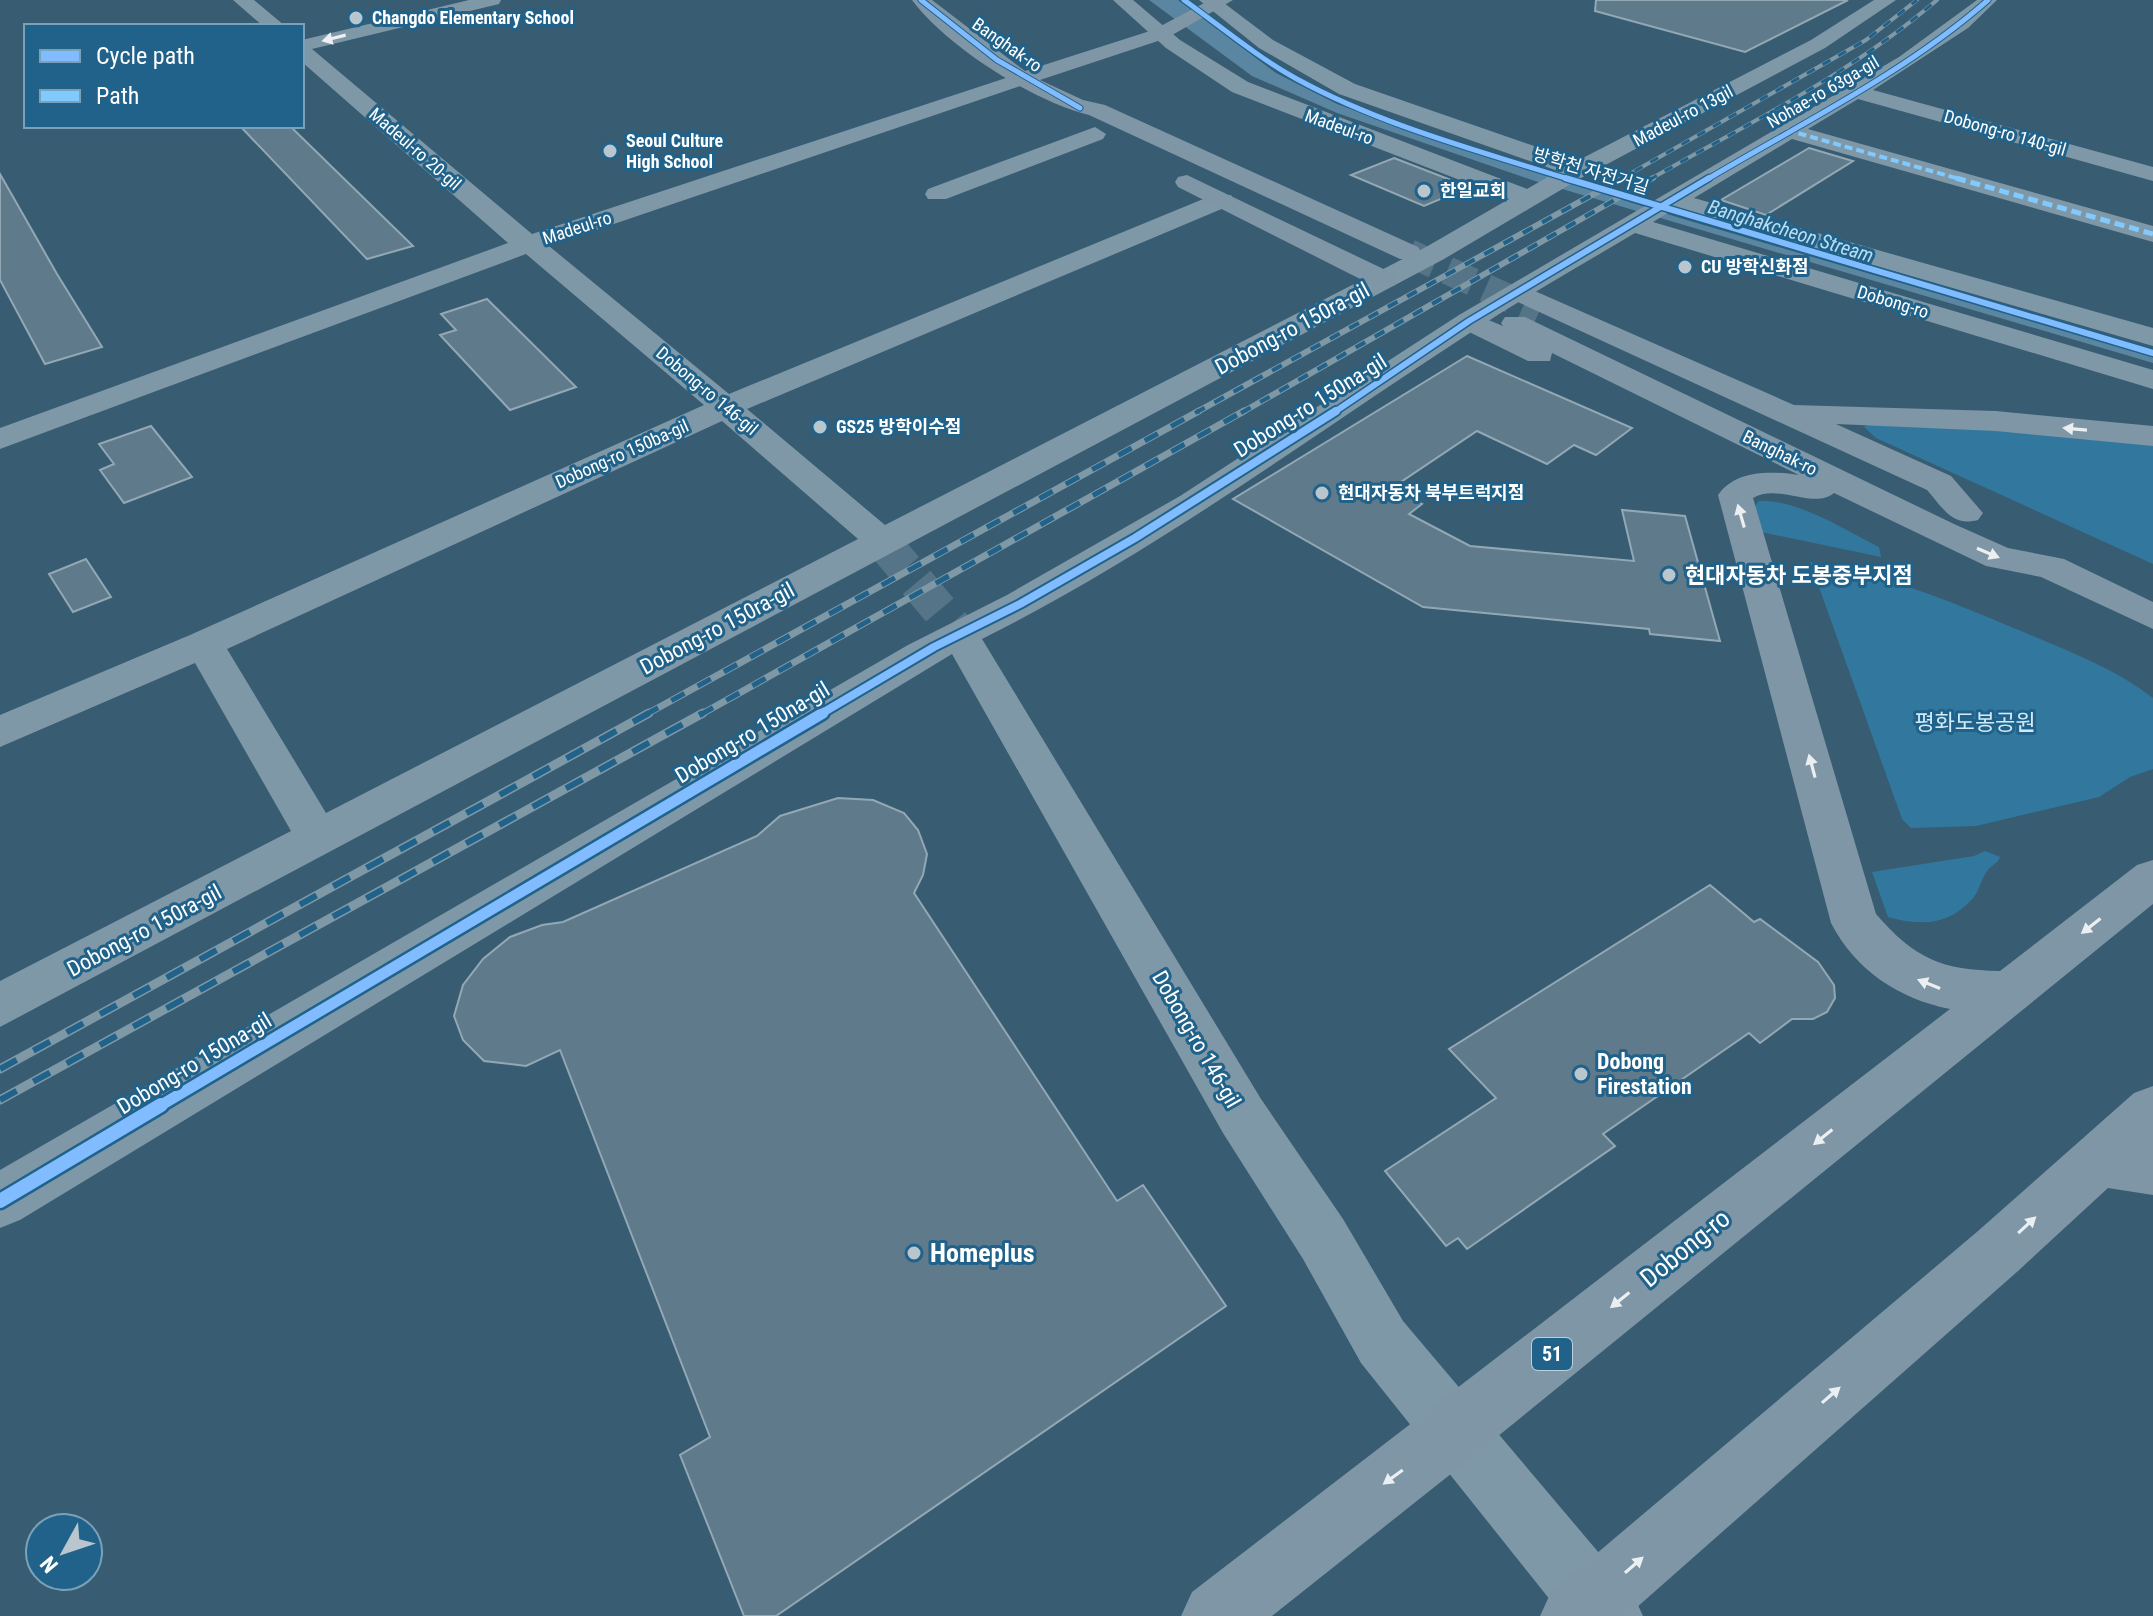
<svg xmlns="http://www.w3.org/2000/svg" width="2153" height="1616" font-family="'Roboto Condensed','Noto Sans KR',sans-serif">
<rect width="100%" height="100%" fill="#385c72"/>
<!-- green -->
<path fill="#32789e" d="M1876,420L2153,442V564L1876,438L1864,427Z
M1759,501C1801,500 1842,529 1879,547L1881,557L1761,532L1754,507Z
M1810,562C1888,574 1961,606 2033,636C2075,654 2117,670 2153,698V769L2130,777L2099,797L1976,826L1911,828L1902,819Z
M1985,851L2000,857C1997,864 1993,864 1988,870C1981,878 1980,890 1973,898C1949,926 1921,926 1888,917L1872,872L1974,856Z"/>
<!-- water -->
<path fill="#5b86a1" d="M1149,0H1178L1276,73L1337,104L1447,144L1680,218L2153,357V363L1535,181L1337,113L1252,76Z"/>
<!-- building -->
<path fill="#5f7a8b" stroke="#93a8b5" stroke-width="2" d="M1596,0H1848L1745,52L1595,11Z
M240,126H290L413,246L367,259Z
M1809,148L1853,161L1766,215L1721,200Z
M1394,158L1469,187L1424,206L1351,175Z
M0,174L57,274L102,347L45,364L0,280Z
M487,299L576,387L510,410L440,335L456,330L441,314Z
M1467,356L1632,428L1596,455L1574,445L1547,464L1477,431L1392,488L1422,504L1409,514L1470,546L1634,561L1622,510L1685,516L1720,641L1650,634L1649,629L1423,607L1233,499Z
M151,426L192,477L124,503L100,470L114,464L99,444Z
M86,559L111,597L73,612L49,574Z
M838,798L873,800L904,813L918,830L927,854L923,875L914,893L1117,1201L1143,1185L1226,1306L776,1616H744L680,1455L710,1437L560,1050L526,1066L484,1061L463,1040L454,1016L463,985L483,959L510,937L542,925L563,922L757,836L780,816Z
M1710,885L1754,922L1760,919L1818,962L1834,985L1835,998L1827,1012L1813,1019H1792L1760,1043L1749,1033L1603,1134L1615,1146L1467,1249L1458,1238L1446,1246L1385,1171L1496,1098L1449,1049Z"/>
<g fill="none" stroke-linecap="round" stroke-linejoin="round">
<!-- minor-tunnel -->
<path stroke="#567487" stroke-width="36" stroke-dasharray="36 18" stroke-linecap="butt" d="M882,541L959,633"/>
<!-- major-tunnel -->
<path stroke="#567487" stroke-width="28" stroke-dasharray="28 14" stroke-linecap="butt" d="M1409,253L1539,312"/>
<!-- minor -->
<path fill="#7f98a7" fill-rule="evenodd" d="M233,0H254L285,26H263Z
M469,0H501L499,4L312,49L532,234L1018,74L1025,72L1036,78L1032,82L549,246L729,394L1213,195H1231L1234,200L1231,205L747,409L885,525L1426,247L1509,199L1232,92L1166,48L1113,0H1133L1180,40L1248,82L1527,189L1558,171L1339,94L1259,48L1199,0H1220L1273,40L1355,84L1577,161L1811,40L1874,0H1896L1825,48L1581,178L1444,259L0,1027V981L291,831L195,663L0,747V715L190,635L704,405L526,254L0,449V428L508,243L302,62V40ZM722,421L858,539L326,813L227,649Z
M1977,0H1997L1968,28L1873,90L2153,167V181L1858,99L1808,129L2153,226V242L1792,139L1694,198L2153,328V346L1676,208L1653,222L2153,370V389L1635,233C1583,264 1530,294 1479,327C1315,433 1158,551 982,639L1261,1099L1343,1219L1403,1321L1632,1592L1643,1616H1563L1361,1363L1303,1259L1223,1133L952,654L20,1220L0,1228V1170L908,645L1007,595L1180,496L1459,315L1899,57Z
M1095,127L1106,134L1103,139L946,199H928L925,194L928,189Z"/>
<!-- major -->
<path fill="#7e96a5" fill-rule="evenodd" d="M912,0H932L1025,71L1153,30L1210,0H1233L1167,38L1040,80L1083,100L1105,105L1418,247L1422,253L1418,259H1400L1089,115C1033,101 947,47 912,0Z
M1187,175L1394,274L1398,280L1394,286H1374L1178,187L1175,182L1178,177Z
M1519,284L1794,405L1996,411L2153,426V446L1996,431L1836,424L1951,476L1983,513L1978,520C1952,527 1943,508 1927,490L1509,298L1505,292L1509,286Z
M1469,312L1503,326L1501,323L1505,317H1525L1954,524L2008,548L2064,559L2153,602V629L2041,577L1986,566L1834,493C1814,510 1778,483 1753,498L1876,914C1915,959 1942,970 2000,971L2137,865L2153,860V904L1476,1454L1272,1616H1181L1192,1592L1950,1009C1899,999 1855,970 1831,923L1718,495C1736,469 1771,471 1799,475L1552,353L1550,361H1528L1459,327L1455,321L1459,315Z
M2153,1086V1195L2108,1188L2018,1271L1627,1616H1540L1551,1592L1978,1231L2134,1093Z"/>
<defs>
<path id="rail-far3" d="M1619,180L1866,40L1917,0
M1649,180C1747,124 1851,74 1937,0"/>
<path id="rail-far2" d="M1195,413L1623,178
M1241,413L1653,178"/>
<path id="rail-far1" d="M645,715L1199,411
M700,715L1244,411"/>
<path id="rail" d="M0,1069L649,713
M0,1100L703,713"/>
</defs>
<!-- rail-far3 casing -->
<use href="#rail-far3" stroke="#7f98a5" stroke-width="4"/>
<!-- rail-far2 casing -->
<use href="#rail-far2" stroke="#7f98a5" stroke-width="6"/>
<!-- rail-far1 casing -->
<use href="#rail-far1" stroke="#7f98a5" stroke-width="7"/>
<!-- rail casing -->
<use href="#rail" stroke="#7f98a5" stroke-width="9"/>
<!-- rail-far3 -->
<use href="#rail-far3" stroke="#20628a" stroke-width="3" stroke-dasharray="9" stroke-linecap="butt"/>
<!-- rail-far2 -->
<use href="#rail-far2" stroke="#20628a" stroke-width="4" stroke-dasharray="11" stroke-linecap="butt"/>
<!-- rail-far1 -->
<use href="#rail-far1" stroke="#20628a" stroke-width="5" stroke-dasharray="15" stroke-linecap="butt"/>
<!-- rail -->
<use href="#rail" stroke="#20628a" stroke-width="6" stroke-dasharray="19" stroke-linecap="butt"/>
<!-- quiet-far1 -->
<path stroke="#80caff" stroke-width="4" stroke-dasharray="8 4" stroke-linecap="butt" d="M1787,130L1963,180"/>
<!-- quiet -->
<path stroke="#80caff" stroke-width="5" stroke-dasharray="10 5" stroke-linecap="butt" d="M1956,178L2153,234"/>
<defs>
<path id="cycleway-far4" d="M921,0L997,60L1080,108
M1184,0C1220,26 1256,56 1295,78C1380,125 1479,151 1571,180
M1706,180C1800,124 1905,73 1988,0"/>
<path id="cycleway-far3" d="M1565,178L2153,353
M1333,413L1469,321L1709,178"/>
<path id="cycleway-far2" d="M819,715L934,647L1020,604L1135,538L1336,411"/>
<path id="cycleway-far1" d="M158,1107L823,713"/>
<path id="cycleway" d="M0,1201L161,1105"/>
</defs>
<!-- cycleway-far4 casing -->
<use href="#cycleway-far4" stroke="#20628a" stroke-width="7"/>
<!-- cycleway-far3 casing -->
<use href="#cycleway-far3" stroke="#20628a" stroke-width="9"/>
<!-- cycleway-far2 casing -->
<use href="#cycleway-far2" stroke="#20628a" stroke-width="12"/>
<!-- cycleway-far1 casing -->
<use href="#cycleway-far1" stroke="#20628a" stroke-width="16"/>
<!-- cycleway casing -->
<use href="#cycleway" stroke="#20628a" stroke-width="19"/>
<!-- cycleway-far4 -->
<use href="#cycleway-far4" stroke="#80bcff" stroke-width="5"/>
<!-- cycleway-far3 -->
<use href="#cycleway-far3" stroke="#80bcff" stroke-width="6"/>
<!-- cycleway-far2 -->
<use href="#cycleway-far2" stroke="#80bcff" stroke-width="8"/>
<!-- cycleway-far1 -->
<use href="#cycleway-far1" stroke="#80bcff" stroke-width="11"/>
<!-- cycleway -->
<use href="#cycleway" stroke="#80bcff" stroke-width="14"/>
</g>
<!-- one-way arrows -->
<defs><path id="oneway-solid" d="M-6-.8H1V-3.2L6.5 0L1 3.2V.8H-6Z" transform="scale(2)"/></defs>
<use fill="#ecf0f2" href="#oneway-solid" transform="translate(334 38) rotate(166)"/>
<g fill="#eceff2">
<use href="#oneway-solid" transform="translate(2075 429) rotate(-175)"/>
<use href="#oneway-solid" transform="translate(1741 516) rotate(-106)"/>
<use href="#oneway-solid" transform="translate(1988 553) rotate(23)"/>
<use href="#oneway-solid" transform="translate(1812 766) rotate(-105)"/>
<use href="#oneway-solid" transform="translate(2091 926) rotate(142)"/>
<use href="#oneway-solid" transform="translate(1929 984) rotate(-158)"/>
<use href="#oneway-solid" transform="translate(1823 1137) rotate(141)"/>
<use href="#oneway-solid" transform="translate(2027 1225) rotate(-43)"/>
<use href="#oneway-solid" transform="translate(1620 1300) rotate(141)"/>
<use href="#oneway-solid" transform="translate(1831 1395) rotate(-41)"/>
<use href="#oneway-solid" transform="translate(1393 1477) rotate(144)"/>
<use href="#oneway-solid" transform="translate(1634 1565) rotate(-41)"/>
</g>
<!-- markers -->
<g fill="#b9c6ce" stroke="#20628a" stroke-width="3">
<circle cx="356" cy="18" r="8"/>
<circle cx="610" cy="151" r="8"/>
<circle cx="1424" cy="191" r="8"/>
<circle cx="1685" cy="267" r="8"/>
<circle cx="820" cy="427" r="8"/>
<circle cx="1322" cy="493" r="8"/>
<circle cx="1669" cy="575" r="8"/>
<circle cx="1581" cy="1074" r="8"/>
<circle cx="914" cy="1253" r="8"/>
</g>
<g text-anchor="middle" stroke-width="6" stroke-linejoin="round" paint-order="stroke">
<!-- far-poi labels -->
<g font-size="18" font-weight="bold" fill="#fff" stroke="#20628a" text-anchor="start">
<text x="372" y="24">Changdo Elementary School</text>
<text x="626" y="147">Seoul Culture<tspan x="626" dy="21">High School</tspan></text>
<text x="1440" y="197">한일교회</text>
<text x="1701" y="273">CU 방학신화점</text>
<text x="836" y="433">GS25 방학이수점</text>
<text x="1338" y="499">현대자동차 북부트럭지점</text>
</g>
<!-- far-street labels -->
<g font-size="18" fill="#fff" stroke="#20628a">
<text transform="translate(1007 45) rotate(35)" y="6">Banghak-ro</text>
<text transform="translate(1823 92) rotate(-30)" y="6">Nohae-ro 63ga-gil</text>
<text transform="translate(1683 116) rotate(-28)" y="6">Madeul-ro 13gil</text>
<text transform="translate(1339 127) rotate(20)" y="6">Madeul-ro</text>
<text transform="translate(2005 133) rotate(16)" y="6">Dobong-ro 140-gil</text>
<text transform="translate(415 149) rotate(41)" y="6">Madeul-ro 20-gil</text>
<text transform="translate(1591 171) rotate(17)" y="6">방학천 자전거길</text>
<text transform="translate(577 228) rotate(-18)" y="6">Madeul-ro</text>
<text transform="translate(1893 302) rotate(17)" y="6">Dobong-ro</text>
<text transform="translate(707 391) rotate(40)" y="6">Dobong-ro 146-gil</text>
<text transform="translate(1780 453) rotate(26)" y="6">Banghak-ro</text>
<text transform="translate(622 454) rotate(-24)" y="6">Dobong-ro 150ba-gil</text>
</g>
<!-- far-water labels -->
<g font-size="20" font-style="italic" fill="#b8ddf2" stroke="#20628a">
<text transform="translate(1791 231) rotate(17)" y="7">Banghakcheon Stream</text>
</g>
<!-- shield labels -->
<rect fill="#20628a" stroke="#bcd0dc" stroke-width="2" x="1532" y="1338" width="40" height="32" rx="6"/>
<g font-size="20" font-weight="bold" fill="#fff">
<text x="1552" y="1361">51</text>
</g>
<!-- street labels -->
<g font-size="22" fill="#fff" stroke="#20628a">
<text transform="translate(1292 328) rotate(-28)" y="8">Dobong-ro 150ra-gil</text>
<text transform="translate(1310 405) rotate(-32)" y="8">Dobong-ro 150na-gil</text>
<text transform="translate(717 628) rotate(-28)" y="8">Dobong-ro 150ra-gil</text>
<text transform="translate(752 732) rotate(-31)" y="8">Dobong-ro 150na-gil</text>
<text transform="translate(144 930) rotate(-28)" y="8">Dobong-ro 150ra-gil</text>
<text transform="translate(1197 1039) rotate(60)" y="8">Dobong-ro 146-gil</text>
<text transform="translate(194 1063) rotate(-31)" y="8">Dobong-ro 150na-gil</text>
</g>
<!-- poi labels -->
<g font-size="22" font-weight="bold" fill="#fff" stroke="#20628a" text-anchor="start">
<text x="1685" y="583">현대자동차 도봉중부지점</text>
<text x="1597" y="1069">Dobong<tspan x="1597" dy="25">Firestation</tspan></text>
</g>
<!-- park labels -->
<g font-size="22" fill="#d1eaf8" stroke="#20628a">
<text x="1975" y="730">평화도봉공원</text>
</g>
<!-- near-street labels -->
<g font-size="26" fill="#fff" stroke="#20628a">
<text transform="translate(1685 1248) rotate(-39)" y="9">Dobong-ro</text>
</g>
<!-- near-poi labels -->
<g font-size="26" font-weight="bold" fill="#fff" stroke="#20628a" text-anchor="start">
<text x="930" y="1262">Homeplus</text>
</g>
</g>
<!-- legend -->
<rect x="24" y="24" width="280" height="104" fill="#20628a" stroke="#79a1b9" stroke-width="2"/>
<rect x="40" y="50" width="40" height="12" fill="#80bcff" stroke="#79a1b9" stroke-width="2"/>
<text x="96" y="64" font-size="24" fill="#ffffff">Cycle path</text>
<rect x="40" y="90" width="40" height="12" fill="#80caff" stroke="#79a1b9" stroke-width="2"/>
<text x="96" y="104" font-size="24" fill="#ffffff">Path</text>
<!-- north arrow -->
<g transform="translate(64 1552) rotate(230)"><circle r="38" fill="#20628a" stroke="#79a1b9" stroke-width="2"/>
<path d="M0-6L14 30L0 20L-14 30Z" fill="#b9c6ce"/>
<text y="-12" font-size="22" font-weight="bold" text-anchor="middle" fill="#ffffff">N</text>
</g>
</svg>
